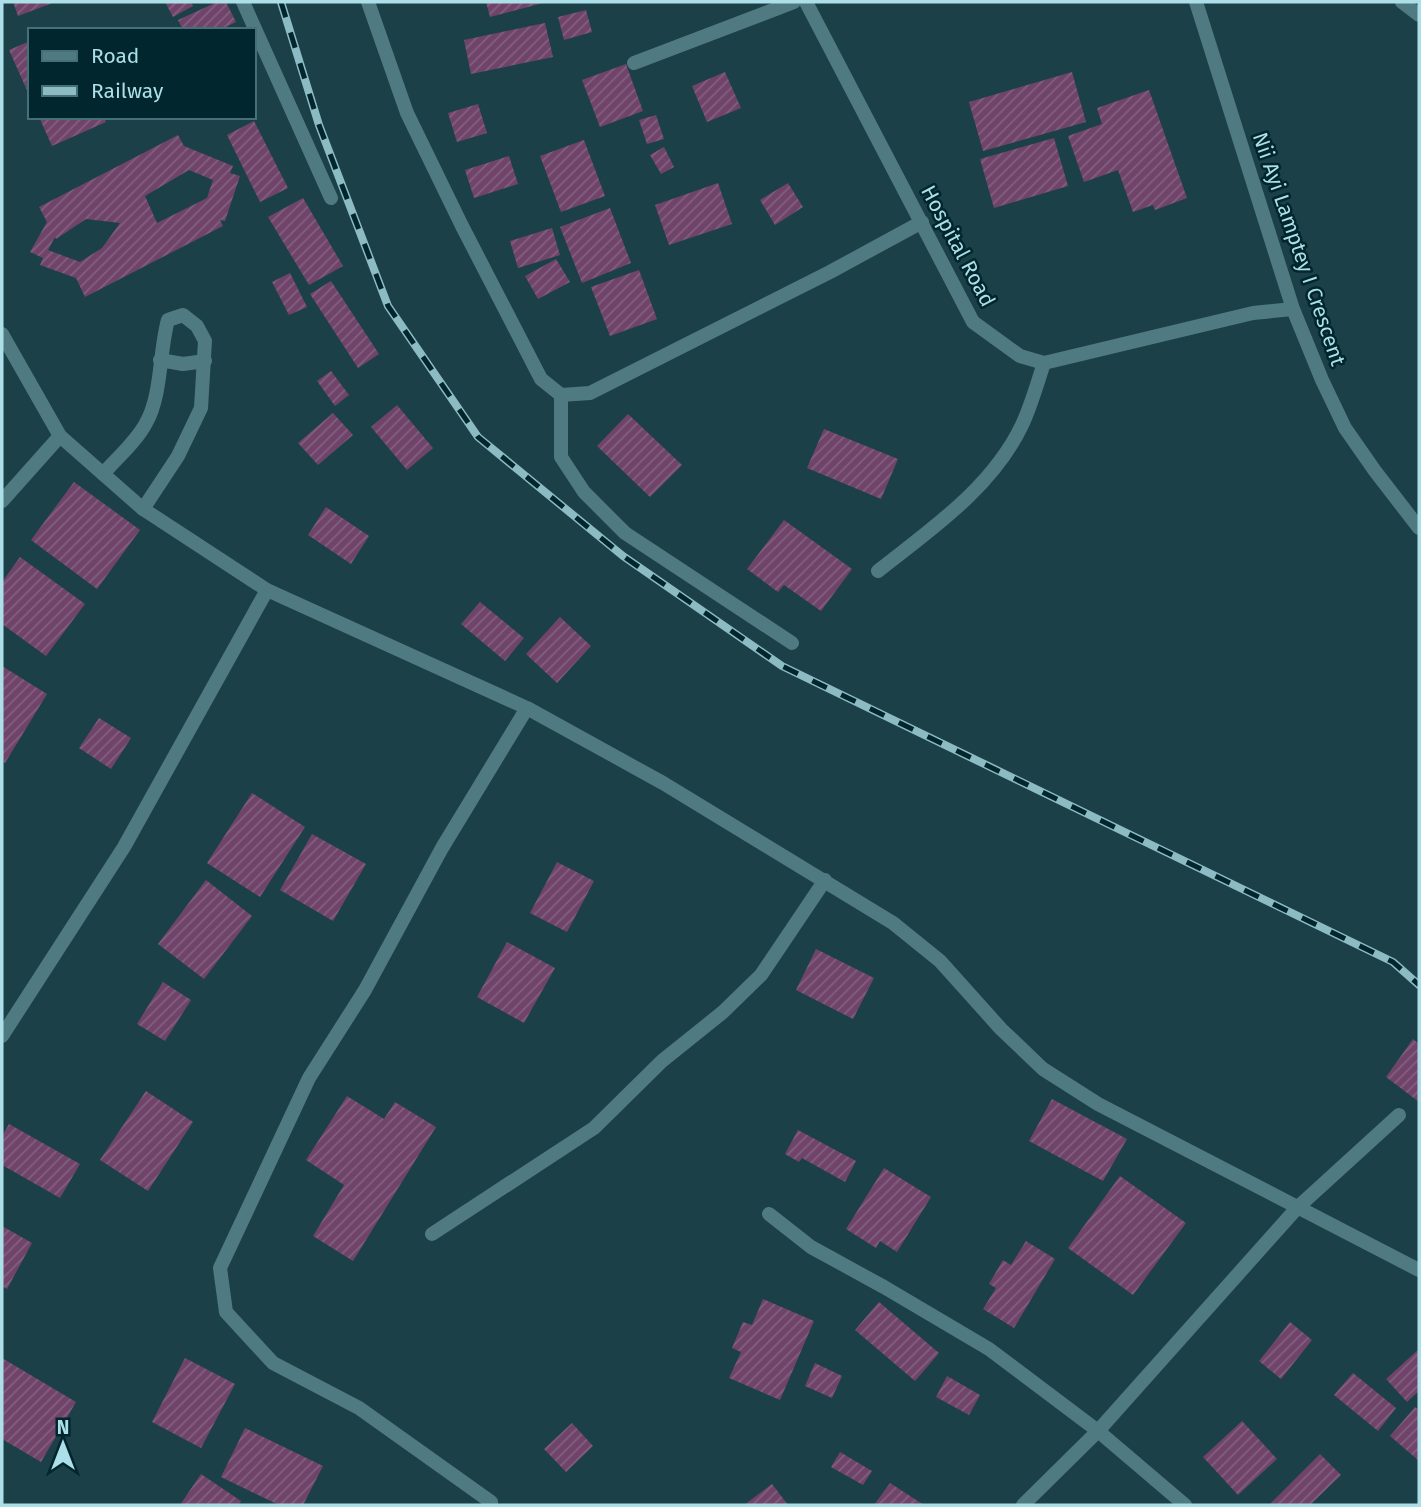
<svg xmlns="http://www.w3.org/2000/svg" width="1421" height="1507" font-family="'Fira Sans',sans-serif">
<defs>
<pattern id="building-hatch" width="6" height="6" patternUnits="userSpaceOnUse" patternTransform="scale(1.75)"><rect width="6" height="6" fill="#70446a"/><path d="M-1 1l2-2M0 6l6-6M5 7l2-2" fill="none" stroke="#825f7f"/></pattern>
</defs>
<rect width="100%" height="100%" fill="#1c4047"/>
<!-- building -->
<path fill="url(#building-hatch)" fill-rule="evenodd" d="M13,2H55L18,16Z
M165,2H191L193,6L173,17Z
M217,2H226L236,22L220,30H183L178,20Z
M486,2H543V3L490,17Z
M586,10L592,32L564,40L558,17Z
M545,23L553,57L471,74L464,40Z
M30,41V97L9,50Z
M626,64L643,111L600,127L582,80Z
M725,72L741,108L707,122L692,86Z
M1072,72L1086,122L983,151L969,102Z
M1149,90L1187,198L1155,210L1153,205L1133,212L1118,170L1084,182L1068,136L1102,124L1097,108Z
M478,104L487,133L457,142L448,113Z
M656,115L664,139L647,144L639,120Z
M39,117H104L106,122L52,146Z
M254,121L288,188L260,202L227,135Z
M178,135L184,146L233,166L230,173L240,176L225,221L220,220L223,226L85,297L76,278L40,265L43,258L30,252L47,222L39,207ZM189,170L213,180L207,198L157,223L145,196ZM86,219L120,223L102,248L80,262L48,250L55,237L56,239Z
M1054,138L1068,186L994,208L980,159Z
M584,140L605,196L561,212L540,156Z
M664,147L674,167L661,174L650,155Z
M509,156L518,184L474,198L465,170Z
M718,183L732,224L669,245L655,205Z
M788,183L803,207L775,225L760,200Z
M303,198L343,266L309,285L268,217Z
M610,208L631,263L582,283L560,227Z
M552,228L560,255L518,268L510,241Z
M556,259L570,282L538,299L525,276Z
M639,270L657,319L610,336L591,287Z
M290,273L307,307L289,315L272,282Z
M331,281L379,354L358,368L310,294Z
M331,371L349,395L335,406L317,381Z
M397,405L433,448L407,470L371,427Z
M333,413L353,435L318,465L298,443Z
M628,414L682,465L650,497L597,446Z
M824,429L898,459L881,499L807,468Z
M74,482L140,530L97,589L31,540Z
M326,507L369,536L351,564L308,535Z
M784,520L852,569L821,611L784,585L778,592L747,569Z
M20,557L85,604L46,656L2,624V582Z
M480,602L524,638L505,661L461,624Z
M560,617L591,646L557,683L526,654Z
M2,666L47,694L5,763L2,761Z
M99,718L131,738L111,769L79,748Z
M252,793L305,827L260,897L207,863Z
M312,834L366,864L333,921L280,890Z
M557,862L594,881L567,932L530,913Z
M206,880L252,916L204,979L158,944Z
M507,942L555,968L524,1023L477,997Z
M816,949L874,978L853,1019L796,990Z
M163,982L191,1000L165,1041L137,1024Z
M1413,1039L1419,1044V1102L1386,1077Z
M146,1091L193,1122L148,1191L100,1160Z
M347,1096L384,1119L395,1102L436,1127L353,1261L313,1236L344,1185L306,1160Z
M1052,1099L1127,1139L1103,1181L1029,1141Z
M9,1124L80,1164L60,1198L2,1165V1136Z
M798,1130L856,1161L845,1182L802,1158L799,1162L785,1154Z
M884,1168L931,1197L897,1252L880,1241L876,1248L846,1229Z
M1120,1176L1186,1223L1133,1295L1068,1248Z
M2,1226L32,1243L7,1289L2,1286Z
M1026,1241L1055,1259L1014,1328L983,1309L996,1288L989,1284L1003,1260L1011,1265Z
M763,1299L814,1321L780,1400L729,1378L741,1352L732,1348L743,1322L752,1325Z
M879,1302L939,1353L915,1381L855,1330Z
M1290,1322L1312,1340L1281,1379L1259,1361Z
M1419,1349V1391L1407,1402L1386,1379Z
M2,1358L76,1402L41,1462L2,1439Z
M185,1358L235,1384L201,1448L152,1422Z
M815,1363L842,1376L832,1398L805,1386Z
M1353,1373L1396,1408L1378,1431L1334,1395Z
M947,1376L980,1395L969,1415L936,1397Z
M1415,1407L1419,1410V1461L1390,1436Z
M1242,1421L1277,1459L1238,1495L1203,1457Z
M572,1423L593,1446L566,1472L544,1449Z
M245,1428L323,1466L303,1505H279L221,1477Z
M840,1452L872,1471L863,1485L831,1467Z
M1320,1454L1341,1475L1310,1505H1269Z
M201,1474L241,1501L238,1505H180Z
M890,1483L924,1505H874Z
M772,1484L788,1505H744Z"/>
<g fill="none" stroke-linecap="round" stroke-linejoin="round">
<!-- service -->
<path stroke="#507a82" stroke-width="14" d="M160,360L183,364L205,361
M561,395V457L584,492L625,533L792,643
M103,474C117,458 136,442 146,423C162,395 159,352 168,320L183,315L197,326L205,341L201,408L178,456L143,509"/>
<!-- minor -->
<path stroke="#507a82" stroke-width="14" d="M243,2L331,198
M368,2L407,113L462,226L541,379L561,395L590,393L830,272L922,222
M806,2L973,322L1020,356L1044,363L1253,313L1293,309
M1196,2L1293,309L1322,380L1345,428L1375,471L1419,528
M1402,2L1419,15
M634,63L794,2
M2,334L60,436L143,509L267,590L527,708L663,783L893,923L940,961L1001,1029L1043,1069L1098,1104L1419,1270
M2,501L60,436
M878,571C931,529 992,488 1022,425C1031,406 1037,384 1044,363
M2,1036L124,847L267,590
M769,1214L811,1247L884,1287L989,1349L1098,1431L1185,1505
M432,1234L594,1128L662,1061L723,1012L761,975L825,880
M491,1505V1502L359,1408L273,1363L226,1312L220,1268L309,1078L365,990L442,848L527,708
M1023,1505L1098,1431L1297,1208L1399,1115"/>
<defs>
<path id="rail" d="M281,2L319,125L388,306L478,437L623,556L782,666L1393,962L1419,985"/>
</defs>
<!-- rail casing -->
<use href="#rail" stroke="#8cbbc4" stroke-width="8"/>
<!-- rail -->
<use href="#rail" stroke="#01262d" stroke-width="5" stroke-dasharray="16" stroke-linecap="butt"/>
</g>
<g text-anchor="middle" stroke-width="5" stroke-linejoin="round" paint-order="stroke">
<!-- street labels -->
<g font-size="21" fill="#addfe9" stroke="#01262d">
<text transform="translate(958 246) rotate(62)" y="7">Hospital Road</text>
<text transform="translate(1299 249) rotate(71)" y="7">Nii Ayi Lamptey I Crescent</text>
</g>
</g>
<!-- border -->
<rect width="1421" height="1507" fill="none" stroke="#addfe9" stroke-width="7"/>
<!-- legend -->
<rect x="28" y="28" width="228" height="91" fill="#01262d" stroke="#467078" stroke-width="2"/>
<rect x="42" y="51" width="35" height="10" fill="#507a82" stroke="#467078" stroke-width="2"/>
<text x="91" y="63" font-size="21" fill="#addfe9">Road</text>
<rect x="42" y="86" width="35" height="10" fill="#8cbbc4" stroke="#467078" stroke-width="2"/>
<text x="91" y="98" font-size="21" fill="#addfe9">Railway</text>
<!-- north arrow -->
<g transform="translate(63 1444)" stroke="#01262d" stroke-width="5" paint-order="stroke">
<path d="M0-5L12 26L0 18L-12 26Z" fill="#addfe9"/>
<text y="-10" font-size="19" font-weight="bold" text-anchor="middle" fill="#addfe9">N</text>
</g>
</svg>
